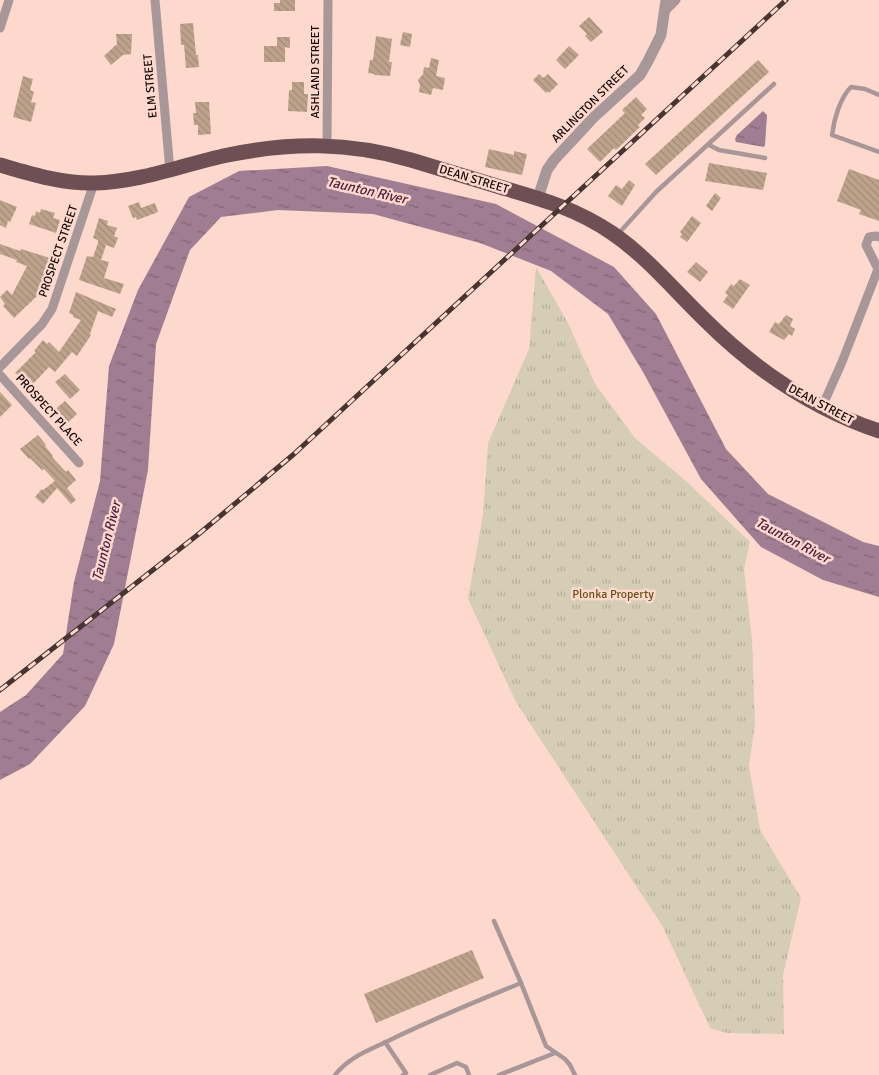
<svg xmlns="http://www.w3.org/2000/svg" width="879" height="1075" viewBox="0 0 879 1075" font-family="Signika,sans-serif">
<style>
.park{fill:url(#park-tufts)}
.water{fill:url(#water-ripples)}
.building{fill:url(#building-back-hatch)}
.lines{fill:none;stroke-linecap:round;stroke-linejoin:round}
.service{stroke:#a89799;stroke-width:4.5}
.minor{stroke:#a89799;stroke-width:9}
.tertiary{stroke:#a89799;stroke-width:11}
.trunk{stroke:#6d4f54;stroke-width:15}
.rail-casing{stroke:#473531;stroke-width:5}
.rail{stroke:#fdd8cd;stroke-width:3;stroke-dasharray:9;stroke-linecap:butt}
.labels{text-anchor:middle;stroke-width:5;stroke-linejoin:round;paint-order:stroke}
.street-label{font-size:12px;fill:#150907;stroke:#fdd8cd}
.park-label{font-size:12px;fill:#675313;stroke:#fdd8cd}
.water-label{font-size:14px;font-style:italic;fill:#502141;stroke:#fdd8cd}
</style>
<defs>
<pattern id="park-tufts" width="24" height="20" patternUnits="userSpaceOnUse" patternTransform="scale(1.25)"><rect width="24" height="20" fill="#d5cdb5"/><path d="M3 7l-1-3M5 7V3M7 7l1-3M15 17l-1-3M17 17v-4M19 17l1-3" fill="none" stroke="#b6af9a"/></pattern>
<pattern id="water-ripples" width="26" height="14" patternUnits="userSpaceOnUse" patternTransform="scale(1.25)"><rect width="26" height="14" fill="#a07d92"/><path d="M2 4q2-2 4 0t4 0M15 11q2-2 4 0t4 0" fill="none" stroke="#816575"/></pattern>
<pattern id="building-back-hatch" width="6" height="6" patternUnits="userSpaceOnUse" patternTransform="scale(1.25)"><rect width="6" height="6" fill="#bea38c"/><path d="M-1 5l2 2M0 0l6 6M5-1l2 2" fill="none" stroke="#a28b77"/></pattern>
</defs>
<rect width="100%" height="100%" fill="#fdd8cd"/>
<path class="park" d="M 536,267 L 568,323 L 595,384 L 635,438 L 687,482 L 750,542 L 744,569 L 752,640 L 755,724 L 749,766 L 760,830 L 801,898 L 783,975 L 784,1034 L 727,1033 L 710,1028 L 663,927 L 516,702 L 468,599 L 483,515 L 488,443 L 529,349 Z"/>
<g class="water">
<path d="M 763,111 L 767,115 L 765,145 L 764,147 L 736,142 L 735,139 L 737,135 Z"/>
<path d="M 327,166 L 496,204 L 614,267 L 656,314 L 726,449 L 768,494 L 863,542 L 879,546 L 879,597 L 823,580 L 761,547 L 701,479 L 643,372 L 608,314 L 551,271 L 480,243 L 373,214 L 278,210 L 221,217 L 190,250 L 156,344 L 148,470 L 114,644 L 85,706 L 30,764 L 0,780 L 0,712 L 26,695 L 63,654 L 74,582 L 100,481 L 109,366 L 138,290 L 189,197 L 239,171 Z"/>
</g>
<g class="building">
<path d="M 280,0 L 295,0 L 295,11 L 274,11 L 274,3 L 280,3 Z"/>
<path d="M 589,17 L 603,32 L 591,42 L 585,36 L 587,34 L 579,26 Z"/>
<path d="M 193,23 L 196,55 L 198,55 L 199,67 L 186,68 L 184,45 L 181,45 L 180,24 Z"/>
<path d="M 403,32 L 412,34 L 410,47 L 400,45 Z"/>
<path d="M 116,34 L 132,34 L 131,54 L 123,55 L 111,65 L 104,56 L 117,44 Z"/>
<path d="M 376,36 L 392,39 L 389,62 L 392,62 L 390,76 L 374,75 L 375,74 L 368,73 L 370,60 L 373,60 Z"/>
<path d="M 277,37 L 290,37 L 290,48 L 285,47 L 285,62 L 264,62 L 264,46 L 277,46 Z"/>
<path d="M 569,46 L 579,55 L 565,69 L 556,60 Z"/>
<path d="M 431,58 L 439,60 L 436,76 L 445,78 L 443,90 L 433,88 L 431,95 L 419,92 L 420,85 L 418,80 L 423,74 L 424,67 L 429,68 Z"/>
<path d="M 758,60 L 769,72 L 656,175 L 645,164 Z"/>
<path d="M 539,74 L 543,78 L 548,74 L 558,84 L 549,93 L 548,91 L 546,93 L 533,80 Z"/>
<path d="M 23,76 L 33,79 L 30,90 L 34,92 L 31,102 L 36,103 L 31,122 L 13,117 Z"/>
<path d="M 292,82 L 304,82 L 304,94 L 308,94 L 307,112 L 288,111 L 289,90 L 292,90 Z"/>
<path d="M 636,97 L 647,109 L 641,115 L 645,118 L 638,125 L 640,127 L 616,150 L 614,148 L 600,162 L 587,149 L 625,113 L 622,110 Z"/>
<path d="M 195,102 L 209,102 L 211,134 L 198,135 L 198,125 L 194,125 L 193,113 L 196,113 Z"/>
<path d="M 489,149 L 514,155 L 514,151 L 527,154 L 522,175 L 485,167 Z"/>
<path d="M 709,163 L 767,173 L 763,190 L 705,181 Z"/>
<path d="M 849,169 L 879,180 L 879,221 L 859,214 L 861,210 L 837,201 Z"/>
<path d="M 629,180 L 635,185 L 622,206 L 608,196 L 616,185 L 622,189 Z"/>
<path d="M 715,193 L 721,198 L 712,211 L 706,206 Z"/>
<path d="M 0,200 L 17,207 L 10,222 L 8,221 L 6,228 L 0,225 Z"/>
<path d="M 139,202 L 141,208 L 155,203 L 158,212 L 137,220 L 136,217 L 133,218 L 128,206 Z"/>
<path d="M 41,209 L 55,213 L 53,218 L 60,220 L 56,233 L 29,224 L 32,215 L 35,216 L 36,211 L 40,213 Z"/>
<path d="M 692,216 L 701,223 L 687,242 L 680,237 L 682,234 L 680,232 Z"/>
<path d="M 99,218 L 108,221 L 107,225 L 117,228 L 114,236 L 118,238 L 114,248 L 106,245 L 101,260 L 109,262 L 104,278 L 124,284 L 120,294 L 79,280 L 87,256 L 93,257 L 98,243 L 98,240 L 93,238 Z"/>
<path d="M 0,244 L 20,251 L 21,249 L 50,258 L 37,296 L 14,318 L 3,306 L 5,304 L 0,297 L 7,290 L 12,295 L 27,266 L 16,262 L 17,260 L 0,254 Z"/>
<path d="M 696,262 L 708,272 L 700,282 L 687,272 Z"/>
<path d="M 740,279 L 750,285 L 733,309 L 723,302 L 728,295 L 725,293 L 731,284 L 734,286 Z"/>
<path d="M 76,292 L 116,309 L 112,317 L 98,311 L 90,334 L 91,335 L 77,356 L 72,352 L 55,372 L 49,367 L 31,386 L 15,373 L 36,352 L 34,351 L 43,340 L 47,344 L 49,342 L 59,352 L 81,320 L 73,317 L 73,315 L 69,313 Z"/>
<path d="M 786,315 L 793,319 L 790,326 L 795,329 L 792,336 L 789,334 L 784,340 L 769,332 L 775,322 L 779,324 Z"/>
<path d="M 65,374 L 80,390 L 70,399 L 55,382 Z"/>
<path d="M 0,392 L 12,405 L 0,417 Z"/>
<path d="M 65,401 L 77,414 L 65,425 L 53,411 Z"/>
<path d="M 38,435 L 46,445 L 45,446 L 53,456 L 52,457 L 66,472 L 68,470 L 76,480 L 67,488 L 76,500 L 71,504 L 57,488 L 43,504 L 35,497 L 42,489 L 43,490 L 55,481 L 44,469 L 42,470 L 30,458 L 29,459 L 20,449 Z"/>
<path d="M 472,950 L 484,978 L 376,1023 L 364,994 Z"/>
</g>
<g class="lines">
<g class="service">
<path d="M 879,95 L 865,89 L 851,87 C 840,98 834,119 832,135 L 879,152"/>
<path d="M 709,145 L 719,150 L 765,158"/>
<path d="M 619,233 L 656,192 L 774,84"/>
<path d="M 494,921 L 521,983"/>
<path d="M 385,1042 L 406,1073 L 403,1075"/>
<path d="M 335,1075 C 348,1058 367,1051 386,1042 C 430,1020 475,1002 521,983 L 546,1046 L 565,1059 L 570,1065 L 575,1075"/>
<path d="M 430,1075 L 457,1063 L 466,1067 L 469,1075"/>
<path d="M 499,1075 L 555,1053"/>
</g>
<g class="minor">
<path d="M 155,0 L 170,171"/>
<path d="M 665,11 L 676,0"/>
<path d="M 0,28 L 9,0"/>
<path d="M 327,145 L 328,0"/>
<path d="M 878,269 L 866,245 L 869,237 L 877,236 L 879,237"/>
<path d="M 0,367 L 42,324 L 52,309 L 94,183"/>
<path d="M 0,375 L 79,463"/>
<path d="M 822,407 L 842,362 L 878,269"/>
</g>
<path class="tertiary" d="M 538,198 L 547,170 L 554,160 L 593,118 L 640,75 L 648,61 L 661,35 L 666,0"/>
<path class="trunk" d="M 0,165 C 32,174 62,184 95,183 C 141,182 184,164 228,155 C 291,142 349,142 411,160 C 441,169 470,178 500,187 C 541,199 575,208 612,233 C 646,256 674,290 704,319 C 753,368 813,409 879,431"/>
<defs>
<path id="rail" d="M 0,690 L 200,533 L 294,454 L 786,0"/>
</defs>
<use href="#rail" class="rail-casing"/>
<use href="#rail" class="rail"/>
</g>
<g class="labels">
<g class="street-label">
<text transform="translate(315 72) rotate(-90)" y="4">ASHLAND STREET</text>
<text transform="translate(150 86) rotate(-95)" y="4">ELM STREET</text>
<text transform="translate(590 104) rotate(-45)" y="4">ARLINGTON STREET</text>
<text transform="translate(474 179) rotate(17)" y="4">DEAN STREET</text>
<text transform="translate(58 251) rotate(-71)" y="4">PROSPECT STREET</text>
<text transform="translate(821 404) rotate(28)" y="4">DEAN STREET</text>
<text transform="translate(49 410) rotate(48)" y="4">PROSPECT PLACE</text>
</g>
<g class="park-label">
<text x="613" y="598">Plonka Property</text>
</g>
<g class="water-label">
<text transform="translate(367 190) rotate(13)" y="5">Taunton River</text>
<text transform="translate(793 540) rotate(28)" y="5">Taunton River</text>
<text transform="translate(106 541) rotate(-76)" y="5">Taunton River</text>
</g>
</g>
</svg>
